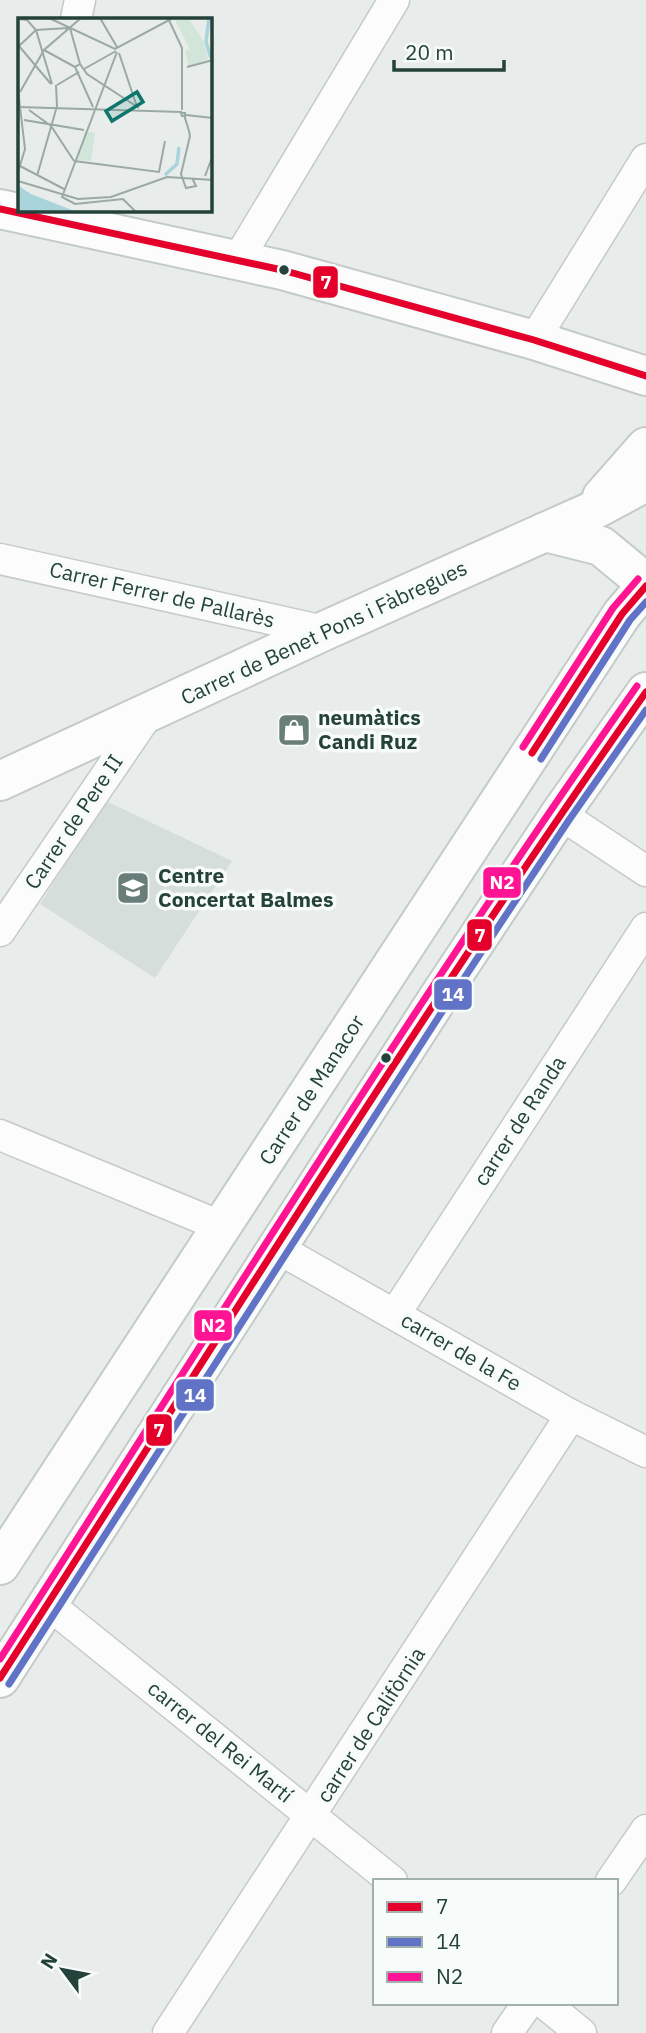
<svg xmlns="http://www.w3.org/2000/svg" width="646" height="2033" viewBox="0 0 646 2033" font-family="'IBM Plex Sans',sans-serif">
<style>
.built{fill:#d6dedb}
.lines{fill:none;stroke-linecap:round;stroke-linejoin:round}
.street-casing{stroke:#c5cac8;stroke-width:33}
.secondary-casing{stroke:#c3cbc8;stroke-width:42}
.street{stroke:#fcfcfc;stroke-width:30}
.secondary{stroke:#fcfcfc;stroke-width:38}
.bus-1-casing{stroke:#f7fbf9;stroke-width:12}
.bus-2-casing{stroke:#f7fbf9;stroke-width:12}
.bus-3-casing{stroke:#f7fbf9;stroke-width:12}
.bus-1{stroke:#e4002b;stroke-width:7}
.bus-2{stroke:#6173c7;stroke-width:7}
.bus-3{stroke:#ff1494;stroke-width:7}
.bus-dot{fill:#24423a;stroke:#f7fbf9;stroke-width:2.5}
.labels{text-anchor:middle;stroke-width:7;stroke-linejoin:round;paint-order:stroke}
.street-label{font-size:21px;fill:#24423a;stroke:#f7fbf9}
.poi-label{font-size:21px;font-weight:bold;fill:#24423a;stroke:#f7fbf9;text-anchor:start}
.inset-river{fill:none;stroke:#a9d4db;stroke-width:3.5}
.inset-road{fill:none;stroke:#9aa9a4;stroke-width:2}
.view{fill:#0f766e;fill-opacity:0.15;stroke:#0f766e;stroke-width:3.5}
.inset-edge{fill:none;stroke:#24423a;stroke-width:3.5}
.line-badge{stroke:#f7fbf9;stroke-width:2.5}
.badge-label{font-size:19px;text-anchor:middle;font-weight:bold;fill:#fff}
</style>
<rect width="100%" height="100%" fill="#e8edeb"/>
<path class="built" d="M 106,801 L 232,861 L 155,978 L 40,904 Z"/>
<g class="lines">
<defs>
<g id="street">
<path d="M 76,19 L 80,0"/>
<path d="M 237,261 L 394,0"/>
<path d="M 534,340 L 646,159"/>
<path d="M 0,559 L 324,631"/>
<path d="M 560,814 L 646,871"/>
<path d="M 0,931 L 148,714"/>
<path d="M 0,1135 L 223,1227"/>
<path d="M 277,1248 L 571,1415 L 646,1452"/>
<path d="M 395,1314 L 646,928"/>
<path d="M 48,1604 L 392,1881"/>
<path d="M 611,1881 L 646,1830"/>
<path d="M 544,2003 L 581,2033"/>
<path d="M 168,2033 L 571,1415"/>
<path d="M 507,2033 L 528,2003"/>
</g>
<g id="secondary">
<path d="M 0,209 L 282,270 L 534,340 L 646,376"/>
<path d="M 602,497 L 646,447"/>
<path d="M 545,532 L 601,546 L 646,583"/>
<path d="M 0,781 L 324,631 L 590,512 L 646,482"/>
<path d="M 0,1565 L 622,614 L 646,586"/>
<path d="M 0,1678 L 438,998 L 560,814 L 646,692"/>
</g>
</defs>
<use href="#street" class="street-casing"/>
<use href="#secondary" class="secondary-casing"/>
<use href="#street" class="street"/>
<use href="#secondary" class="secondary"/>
<defs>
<g id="bus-1">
<path d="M 0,209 L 282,270 L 534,340 L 646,376"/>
<path d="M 532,753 L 622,614 L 646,586"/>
<path d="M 0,1678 C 213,1348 420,1013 646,692"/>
</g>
<g id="bus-2">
<path d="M 541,759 L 630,620 L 646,602"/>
<path d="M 9,1684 L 447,1004 L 569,820 L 646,710"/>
</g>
<g id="bus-3">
<path d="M 523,747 L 613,608 L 638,579"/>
<path d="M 0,1659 C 210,1333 414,1003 637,686"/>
</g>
</defs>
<use href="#bus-1" class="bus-1-casing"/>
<use href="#bus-2" class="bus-2-casing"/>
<use href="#bus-3" class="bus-3-casing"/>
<use href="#bus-1" class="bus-1"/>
<use href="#bus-2" class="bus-2"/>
<use href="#bus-3" class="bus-3"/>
</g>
<defs>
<symbol id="shop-square" viewBox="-11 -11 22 22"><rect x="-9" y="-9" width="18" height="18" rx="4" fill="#697e78" stroke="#f7fbf9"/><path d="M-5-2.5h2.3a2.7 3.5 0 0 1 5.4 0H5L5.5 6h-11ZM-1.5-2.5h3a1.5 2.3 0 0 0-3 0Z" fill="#fff"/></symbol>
<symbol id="school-square" viewBox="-11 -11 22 22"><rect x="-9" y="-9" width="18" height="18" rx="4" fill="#697e78" stroke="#f7fbf9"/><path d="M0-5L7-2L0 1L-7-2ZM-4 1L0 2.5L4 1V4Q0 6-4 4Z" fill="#fff"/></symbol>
</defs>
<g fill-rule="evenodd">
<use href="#shop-square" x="275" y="711" width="38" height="38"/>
<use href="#school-square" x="114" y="869" width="38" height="38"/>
</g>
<g class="bus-dot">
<circle cx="284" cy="270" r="6"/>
<circle cx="386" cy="1058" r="6"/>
</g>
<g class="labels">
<g class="street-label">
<text transform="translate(162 595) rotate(13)" y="7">Carrer Ferrer de Pallarès</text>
<text transform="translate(324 633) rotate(-25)" y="7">Carrer de Benet Pons i Fàbregues</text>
<text transform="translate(74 822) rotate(-56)" y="7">Carrer de Pere II</text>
<text transform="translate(312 1090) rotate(-57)" y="7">Carrer de Manacor</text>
<text transform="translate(520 1121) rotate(-57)" y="7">carrer de Randa</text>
<text transform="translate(461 1352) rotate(30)" y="7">carrer de la Fe</text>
<text transform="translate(371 1725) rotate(-57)" y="7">carrer de Califòrnia</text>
<text transform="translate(220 1742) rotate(39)" y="7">carrer del Rei Martí</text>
</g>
<g class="poi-label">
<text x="318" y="725">neumàtics<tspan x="318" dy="24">Candi Ruz</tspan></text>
<text x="158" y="883">Centre<tspan x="158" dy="24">Concertat Balmes</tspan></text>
</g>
</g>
<g transform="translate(18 18)">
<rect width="194" height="194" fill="#e8edeb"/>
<path d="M 170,0 L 185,22 L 190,41 L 171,49 L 167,33 L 172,31 L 157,2 ZM 67,113 L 77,115 L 73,143 L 60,142 Z" fill="#d1e6d8"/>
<path d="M 1,168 L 13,176 L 59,194 L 0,194 Z" fill="#a9d4db"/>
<path class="inset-river" d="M 191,0 L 188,24 L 193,40M 147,157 L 159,146 L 161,129"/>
<path class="inset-road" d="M 31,0 L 97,31 L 155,0M 82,0 L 99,29M 150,0 L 164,30 L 164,92M 0,1 L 9,2 L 18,12 L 34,66M 52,10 L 62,46M 1,28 L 33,66M 0,29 L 18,12 L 50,10M 26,32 L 57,49M 99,34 L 44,179 L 57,186 L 105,181 L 118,194M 101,35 L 119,89M 169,49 L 195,42M 66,51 L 98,33M 39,67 L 61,54M 0,72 L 7,131 L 0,154M 2,74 L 26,32 L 63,0M 0,89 L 164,94M 75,89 L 57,49 L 62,46 L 69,56 L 121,90M 11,92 L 33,108 L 56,143M 6,102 L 66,112M 56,143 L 141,154 L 147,123M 2,148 L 46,171M 19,158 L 39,88 L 38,67M 187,158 L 195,137M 174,160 L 178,168 L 168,170 L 163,156 L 172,118 L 171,113 L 167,100 L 167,95 L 163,95 L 164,98 L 166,98 L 167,97 L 168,97 L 195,100M 0,163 L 60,181 L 93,179 L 149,159 L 195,162"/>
<path class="view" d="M 119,74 L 125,84 L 94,103 L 88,93 Z"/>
<rect width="194" height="194" class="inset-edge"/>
</g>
<g class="line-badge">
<rect x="312" y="265" width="27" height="34" rx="7" fill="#e4002b"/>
<rect x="482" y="866" width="40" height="33" rx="7" fill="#ff1494"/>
<rect x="466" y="918" width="27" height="34" rx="7" fill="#e4002b"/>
<rect x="433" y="978" width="40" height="33" rx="7" fill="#6173c7"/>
<rect x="193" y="1309" width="40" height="33" rx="7" fill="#ff1494"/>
<rect x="175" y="1378" width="40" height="34" rx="7" fill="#6173c7"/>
<rect x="145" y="1413" width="28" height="34" rx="7" fill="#e4002b"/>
</g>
<g class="badge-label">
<text x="326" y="289">7</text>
<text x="502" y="889">N2</text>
<text x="480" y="942">7</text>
<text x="453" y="1001">14</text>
<text x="213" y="1332">N2</text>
<text x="195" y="1402">14</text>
<text x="159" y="1437">7</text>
</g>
<rect x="373" y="1879" width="245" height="126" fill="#f7fbf9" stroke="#a3b1ad" stroke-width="2"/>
<rect x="387" y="1902" width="35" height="10" fill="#e4002b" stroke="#a3b1ad" stroke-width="2"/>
<text x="436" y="1914" font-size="21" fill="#24423a">7</text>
<rect x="387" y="1937" width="35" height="10" fill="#6173c7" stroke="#a3b1ad" stroke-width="2"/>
<text x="436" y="1949" font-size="21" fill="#24423a">14</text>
<rect x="387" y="1972" width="35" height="10" fill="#ff1494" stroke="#a3b1ad" stroke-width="2"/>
<text x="436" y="1984" font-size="21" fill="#24423a">N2</text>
<g transform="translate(63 1970) rotate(302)" stroke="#f7fbf9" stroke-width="5" paint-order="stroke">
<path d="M0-5L12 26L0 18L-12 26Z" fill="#24423a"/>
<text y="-10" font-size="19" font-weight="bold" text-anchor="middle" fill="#24423a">N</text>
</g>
<path d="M394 60v10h110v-10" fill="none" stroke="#24423a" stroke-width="3.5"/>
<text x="405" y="60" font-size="21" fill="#24423a" stroke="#f7fbf9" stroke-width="5" paint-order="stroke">20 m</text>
</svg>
